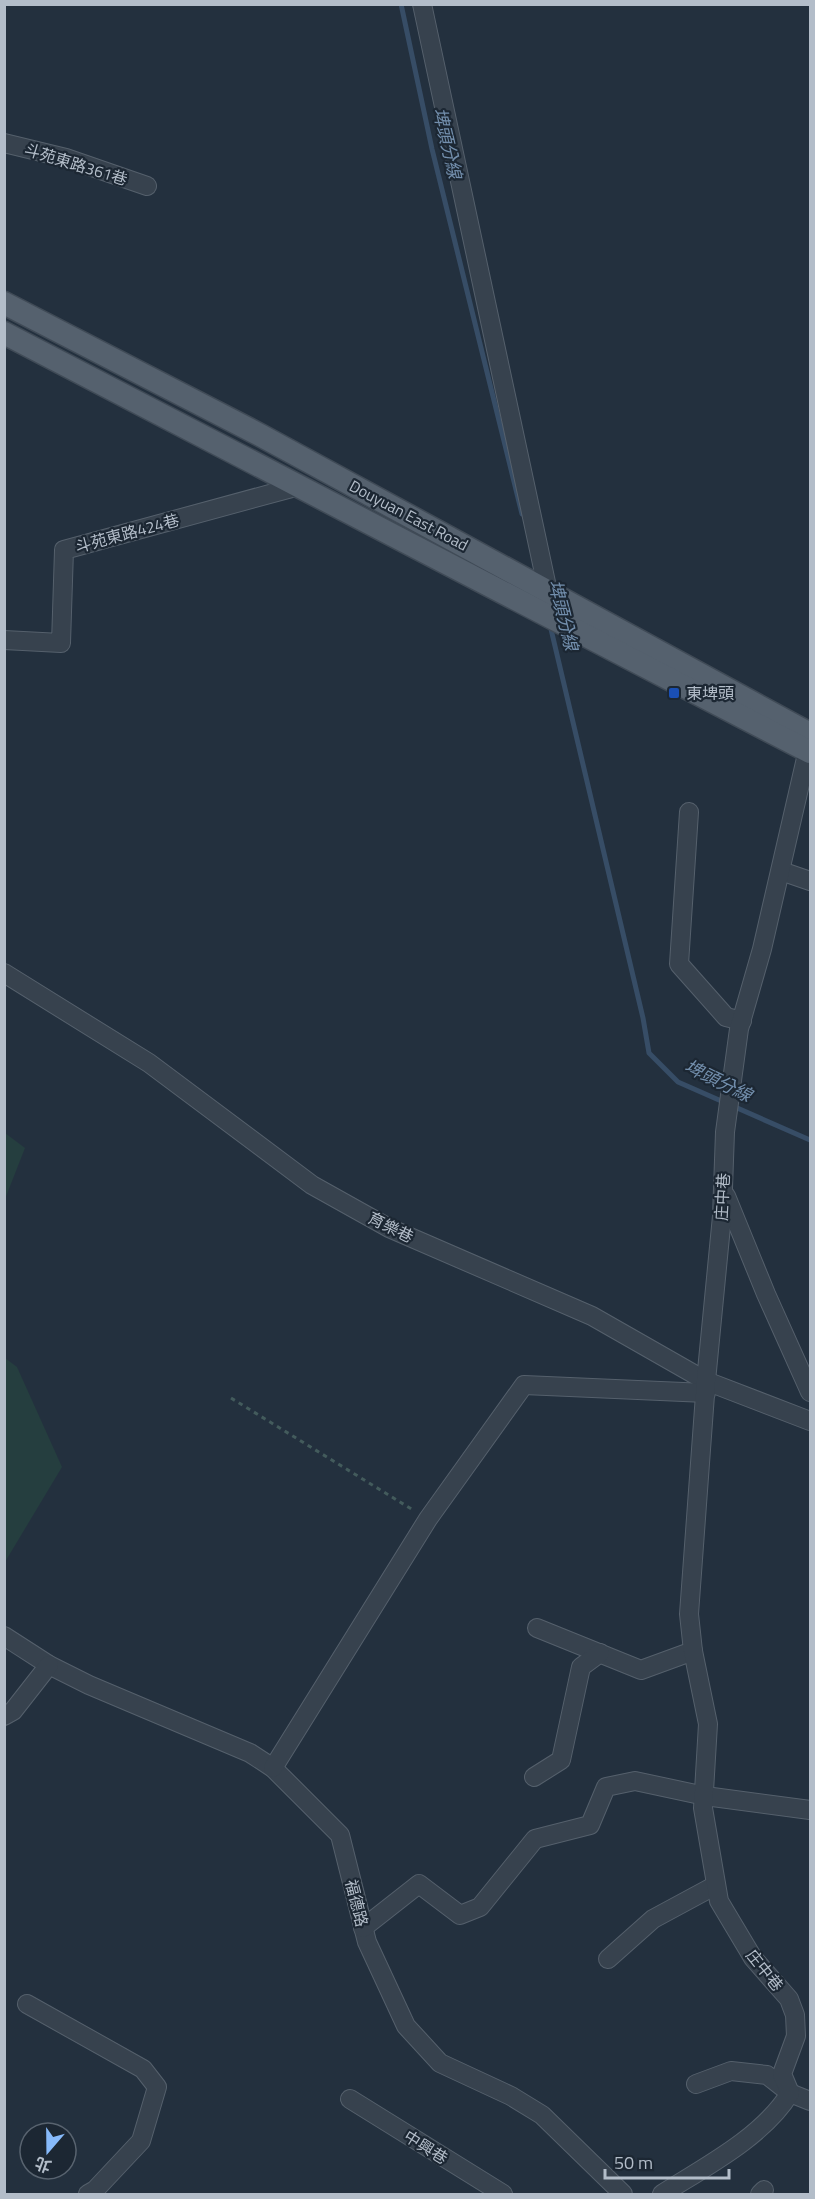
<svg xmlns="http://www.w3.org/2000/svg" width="815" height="2199" viewBox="0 0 815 2199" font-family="'Titillium Web','Noto Sans TC',sans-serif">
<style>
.green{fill:#253e3f}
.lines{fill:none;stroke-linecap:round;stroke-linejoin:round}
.stream{stroke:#374d66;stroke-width:5}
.minor-casing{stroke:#55606c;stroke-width:20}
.major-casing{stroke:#404b57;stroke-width:25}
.path{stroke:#435b5c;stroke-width:3;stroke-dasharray:4.5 4.5;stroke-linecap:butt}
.minor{stroke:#37424e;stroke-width:18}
.major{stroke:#55616e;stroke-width:22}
.transit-dot{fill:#1a4fb4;stroke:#1c2733;stroke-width:2}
.labels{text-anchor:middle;stroke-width:4.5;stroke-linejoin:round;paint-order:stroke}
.street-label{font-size:16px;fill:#b3bdc9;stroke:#1c2733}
.poi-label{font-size:16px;fill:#b3bdc9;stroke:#1c2733;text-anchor:start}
.water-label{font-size:18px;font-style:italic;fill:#738fad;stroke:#1c2733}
</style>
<rect width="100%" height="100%" fill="#23303e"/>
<g class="green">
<path d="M 5,1133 L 25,1148 L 5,1199 Z"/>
<path d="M 5,1358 L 17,1367 L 62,1467 L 5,1562 Z"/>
</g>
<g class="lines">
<g class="stream">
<path d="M 401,4 L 432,149 L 522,514"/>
<path d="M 550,625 L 643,1018 L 649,1053 L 678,1082 L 810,1140"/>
</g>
<defs>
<g id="minor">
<path d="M 422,4 L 550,601"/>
<path d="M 4,143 L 66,158 L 147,186"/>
<path d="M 4,640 L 61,643 L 64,550 L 299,486"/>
<path d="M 689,812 L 679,964 L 726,1017 L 742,1021"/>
<path d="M 781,871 L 810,881"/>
<path d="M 4,973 L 149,1063 L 312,1185 L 389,1228 L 592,1316 L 706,1381 L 810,1421"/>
<path d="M 726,1196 L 766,1294 L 810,1392"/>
<path d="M 537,1628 L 641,1670 L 693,1651"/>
<path d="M 4,1636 L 49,1665 L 89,1685 L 250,1753 L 273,1768 L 340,1835 L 367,1942 L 406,2026 L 440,2063 L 511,2096 L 542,2115 L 623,2194"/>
<path d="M 4,1716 L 13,1711 L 49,1665"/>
<path d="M 273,1768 L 428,1519 L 524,1385 L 706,1393"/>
<path d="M 534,1777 L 561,1760 L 581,1667 L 600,1653"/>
<path d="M 363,1928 L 419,1884 L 460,1915 L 480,1907 L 535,1839 L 590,1825 L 606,1787 L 635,1781 L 705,1796 L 810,1810"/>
<path d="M 608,1959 L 653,1919 L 716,1885"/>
<path d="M 27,2004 L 143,2069 L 157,2087 L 141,2141 L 95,2190 L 88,2194"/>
<path d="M 696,2084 L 731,2071 L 767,2075 L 790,2093 L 810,2101"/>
<path d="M 350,2099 L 503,2194"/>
<path d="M 662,2194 C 705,2167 763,2137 790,2093 L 782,2074 L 796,2036 L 795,2015 L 789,1999 L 753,1958 L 719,1901 L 703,1808 L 708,1724 L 693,1651 L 689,1614 L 706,1381 L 722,1216 L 725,1132 L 739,1029 L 762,949 L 810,741"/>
<path d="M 760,2194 L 764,2190"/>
</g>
<g id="major">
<path d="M 4,303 L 260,435 L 810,734"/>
<path d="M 4,333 L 810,752"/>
</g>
</defs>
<use href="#minor" class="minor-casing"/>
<use href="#major" class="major-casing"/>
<path class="path" d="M 231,1398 L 413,1510"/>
<use href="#minor" class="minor"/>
<use href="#major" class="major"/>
</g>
<rect class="transit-dot" x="668" y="687" width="12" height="12" rx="3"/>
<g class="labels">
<g class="street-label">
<text transform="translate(76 164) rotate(17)" y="6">斗苑東路361巷</text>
<text transform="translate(409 515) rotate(28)" y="6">Douyuan East Road</text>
<text transform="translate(127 533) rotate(-15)" y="6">斗苑東路424巷</text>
<text transform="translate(722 1197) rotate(-87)" y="6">庄中巷</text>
<text transform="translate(391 1227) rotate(26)" y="6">育樂巷</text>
<text transform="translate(357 1903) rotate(76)" y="6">福德路</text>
<text transform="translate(765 1970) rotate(51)" y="6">庄中巷</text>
<text transform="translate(426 2147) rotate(32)" y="6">中興巷</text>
</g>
<g class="poi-label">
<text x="686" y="699">東埤頭</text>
</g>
<g class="water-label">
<text transform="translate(447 143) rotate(77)" y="6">埤頭分線</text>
<text transform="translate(563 615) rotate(76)" y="6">埤頭分線</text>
<text transform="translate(718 1081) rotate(26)" y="6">埤頭分線</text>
</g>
</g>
<rect width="815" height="2199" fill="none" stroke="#b3bdc9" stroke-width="12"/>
<g transform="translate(48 2151) rotate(200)"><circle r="28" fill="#1c2733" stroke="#58636f" stroke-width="1.5"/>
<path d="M0-4.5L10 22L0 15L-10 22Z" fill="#87bafa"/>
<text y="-9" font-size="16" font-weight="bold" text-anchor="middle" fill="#b3bdc9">北</text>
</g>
<path d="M605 2169v9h124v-9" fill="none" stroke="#b3bdc9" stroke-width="3"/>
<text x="614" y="2169" font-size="18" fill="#b3bdc9" stroke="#1c2733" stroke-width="4.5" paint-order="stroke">50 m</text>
</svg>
